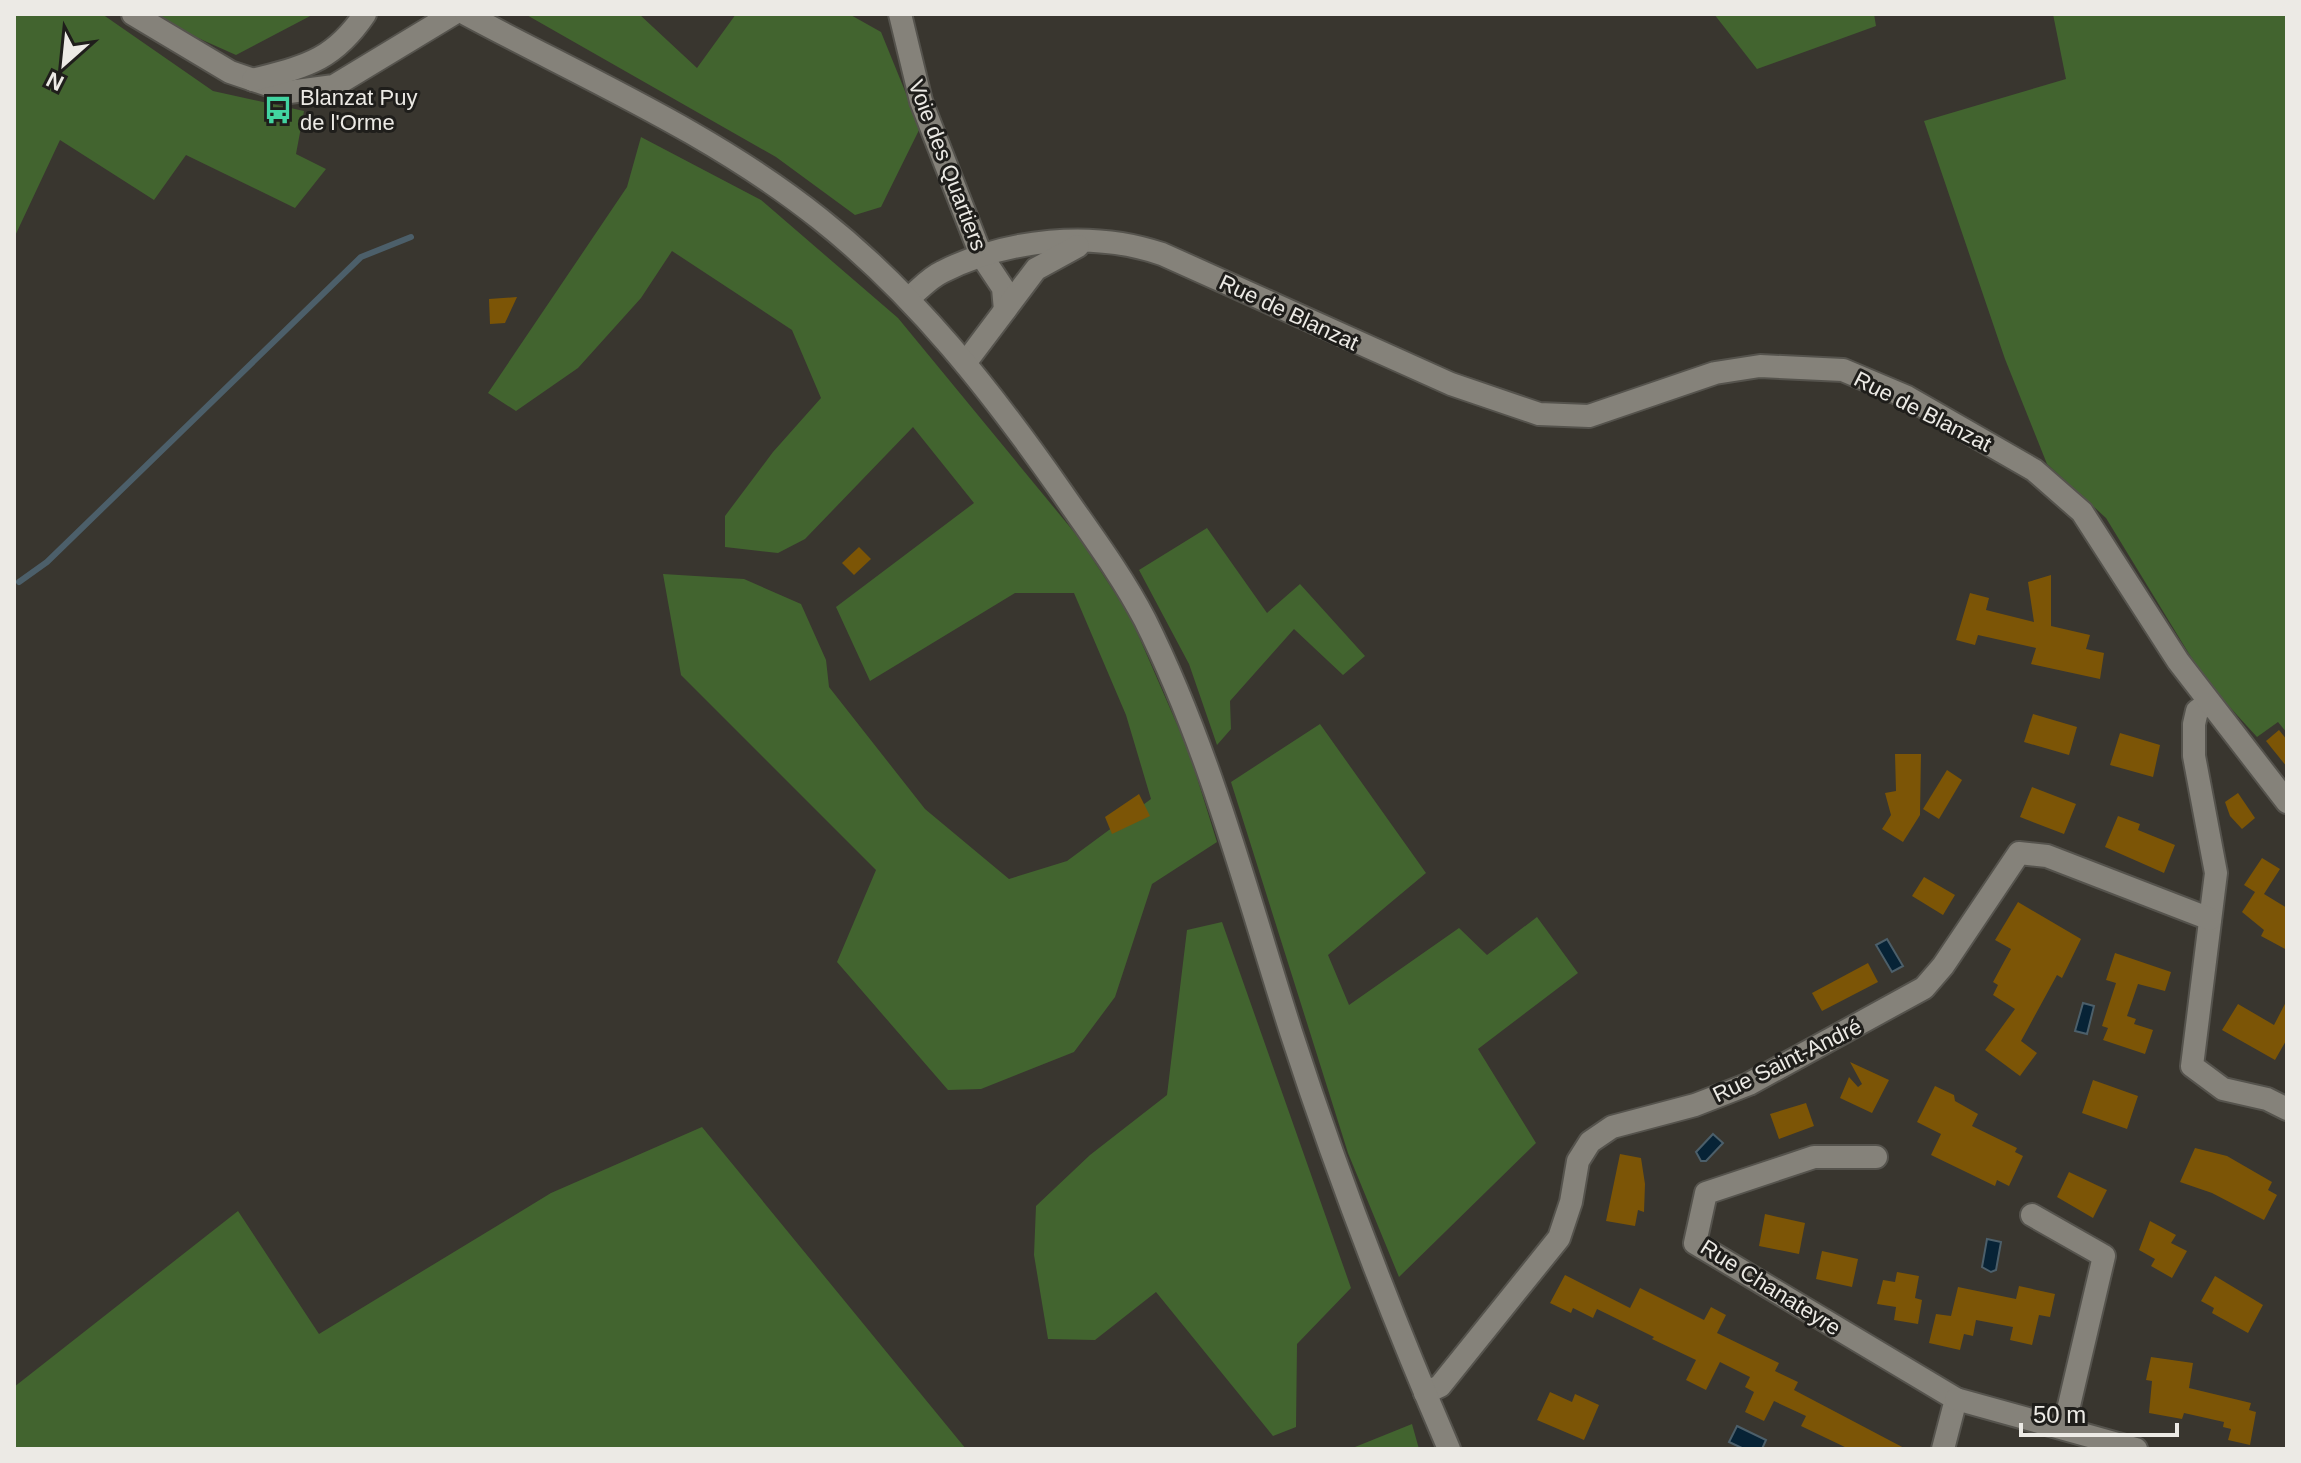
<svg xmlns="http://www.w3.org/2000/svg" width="2301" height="1463" viewBox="0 0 2301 1463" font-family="Arial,sans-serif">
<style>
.green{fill:#42642f}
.water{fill:#072336;stroke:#4c5f6a;stroke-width:2}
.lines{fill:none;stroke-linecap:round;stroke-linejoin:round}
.stream{stroke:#4c5f6a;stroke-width:6}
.building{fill:#7c5506}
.minor-casing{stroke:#55534d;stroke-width:26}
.tertiary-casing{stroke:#55534d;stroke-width:26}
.secondary-casing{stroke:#55534d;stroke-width:26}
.minor{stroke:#85827a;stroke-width:22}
.tertiary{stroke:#85827a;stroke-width:22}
.secondary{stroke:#85827a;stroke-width:22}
.labels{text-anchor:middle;stroke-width:6;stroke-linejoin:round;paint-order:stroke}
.poi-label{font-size:22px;fill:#eceae5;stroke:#1f1e1b;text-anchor:start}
.street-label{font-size:22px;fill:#eceae5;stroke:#1f1e1b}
</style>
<rect width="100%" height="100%" fill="#39362f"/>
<g class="green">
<path d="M 14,14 L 102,14 L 213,91 L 304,111 L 296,154 L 326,169 L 295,208 L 186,155 L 154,200 L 60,140 L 14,238 Z"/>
<path d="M 156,14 L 314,14 L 236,55 L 180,30 Z"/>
<path d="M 525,14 L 639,14 L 697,68 L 736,14 L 849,14 L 881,32 L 920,128 L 881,207 L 855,215 L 776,157 Z"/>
<path d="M 1714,14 L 1874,14 L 1876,26 L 1757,69 Z"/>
<path d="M 2053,14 L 2287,14 L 2287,733 L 2278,722 L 2257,737 L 2205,680 L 2106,518 L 2047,464 L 2005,359 L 1924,121 L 2066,79 Z"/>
<path d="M 641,137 L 761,200 L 898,318 L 1079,538 L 1130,616 L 1189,752 L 1217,842 L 1152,884 L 1115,997 L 1074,1052 L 981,1089 L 948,1090 L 837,962 L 876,870 L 681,675 L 663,574 L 744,579 L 801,604 L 826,660 L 829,687 L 925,809 L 1009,879 L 1067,861 L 1151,799 L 1126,715 L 1074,593 L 1015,593 L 870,681 L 836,607 L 974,503 L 913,427 L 805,539 L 778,553 L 725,547 L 725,516 L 773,452 L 821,398 L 792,330 L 672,251 L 641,298 L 578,368 L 516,411 L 488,393 L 627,187 Z"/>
<path d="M 1207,528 L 1267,613 L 1300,584 L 1365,656 L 1343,675 L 1294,629 L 1230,701 L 1231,729 L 1217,745 L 1189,664 L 1139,570 Z"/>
<path d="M 1320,724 L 1426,873 L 1328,955 L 1349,1005 L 1459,928 L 1487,955 L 1537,917 L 1578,973 L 1478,1049 L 1536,1143 L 1399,1277 L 1348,1153 L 1231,782 Z"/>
<path d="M 1222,922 L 1351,1288 L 1297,1344 L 1296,1427 L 1273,1436 L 1156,1292 L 1095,1340 L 1048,1339 L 1034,1255 L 1036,1206 L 1090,1155 L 1167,1095 L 1187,930 Z"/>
<path d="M 702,1127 L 966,1449 L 14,1449 L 14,1387 L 238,1211 L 319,1334 L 551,1193 Z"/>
<path d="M 1412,1424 L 1419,1449 L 1350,1449 Z"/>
</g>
<g class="water">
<path d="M 1887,939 L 1903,966 L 1892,972 L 1876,945 Z"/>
<path d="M 2083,1003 L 2094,1006 L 2087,1034 L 2075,1031 Z"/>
<path d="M 1713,1134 L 1723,1143 L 1706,1161 L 1701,1161 L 1696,1152 Z"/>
<path d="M 1987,1239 L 2001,1242 L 1996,1270 L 1991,1272 L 1982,1267 Z"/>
<path d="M 1737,1426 L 1766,1440 L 1762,1449 L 1744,1449 L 1729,1442 Z"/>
</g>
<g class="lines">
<path class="stream" d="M 19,582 L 47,562 L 361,257 L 411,237"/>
</g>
<g class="building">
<path d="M 517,297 L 505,323 L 490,324 L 489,299 Z"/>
<path d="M 859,547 L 871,559 L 854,575 L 842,563 Z"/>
<path d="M 2051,575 L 2051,626 L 2090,635 L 2086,649 L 2104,653 L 2100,679 L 2031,664 L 2036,648 L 1978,635 L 1975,645 L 1956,640 L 1970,593 L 1989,598 L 1986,610 L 2034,622 L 2028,582 Z"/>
<path d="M 2033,714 L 2077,727 L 2069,755 L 2024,742 Z"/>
<path d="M 2279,730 L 2287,740 L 2287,767 L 2266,741 Z"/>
<path d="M 2120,733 L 2160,745 L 2153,777 L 2110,765 Z"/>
<path d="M 1895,754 L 1921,754 L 1920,815 L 1903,842 L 1882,829 L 1891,815 L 1885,793 L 1896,791 Z"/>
<path d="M 1947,770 L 1962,780 L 1939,819 L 1923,809 Z"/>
<path d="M 2032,787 L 2076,804 L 2064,834 L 2020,817 Z"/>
<path d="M 2238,793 L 2255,818 L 2242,829 L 2230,816 L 2225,802 Z"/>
<path d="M 1139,794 L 1150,816 L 1112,834 L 1105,817 Z"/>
<path d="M 2118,816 L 2140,824 L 2138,830 L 2175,845 L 2164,873 L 2105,847 Z"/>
<path d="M 2262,858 L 2280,869 L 2264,894 L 2287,908 L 2287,950 L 2261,936 L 2264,930 L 2242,912 L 2255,892 L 2244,885 Z"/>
<path d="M 1924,877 L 1955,895 L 1943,915 L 1912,896 Z"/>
<path d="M 2018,902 L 2081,939 L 2062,978 L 2057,975 L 2021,1041 L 2037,1053 L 2020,1076 L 1985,1050 L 2015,1009 L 1993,995 L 1998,985 L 1993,982 L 2011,949 L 1995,940 Z"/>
<path d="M 2115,953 L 2171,972 L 2165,991 L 2138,984 L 2127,1016 L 2136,1019 L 2134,1024 L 2153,1030 L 2145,1054 L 2103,1040 L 2108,1028 L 2102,1026 L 2116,983 L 2106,980 Z"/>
<path d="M 1868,963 L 1878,982 L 1822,1011 L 1812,993 Z"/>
<path d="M 2287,1000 L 2287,1039 L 2275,1060 L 2222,1030 L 2238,1004 L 2274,1025 Z"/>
<path d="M 1850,1062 L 1889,1080 L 1872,1113 L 1840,1098 L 1849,1077 L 1858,1087 L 1862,1084 Z"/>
<path d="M 2093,1080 L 2138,1096 L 2127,1129 L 2082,1113 Z"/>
<path d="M 1935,1086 L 1954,1095 L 1955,1101 L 1978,1114 L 1972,1126 L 2017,1148 L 2015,1152 L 2023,1156 L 2009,1186 L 1997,1180 L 1995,1186 L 1931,1155 L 1941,1134 L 1917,1122 Z"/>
<path d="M 1806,1103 L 1814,1126 L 1779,1139 L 1770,1114 Z"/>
<path d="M 2195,1148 L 2227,1156 L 2272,1182 L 2268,1190 L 2277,1195 L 2264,1220 L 2212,1193 L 2180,1182 Z"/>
<path d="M 1620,1154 L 1641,1158 L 1645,1184 L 1644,1212 L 1638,1210 L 1635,1226 L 1606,1221 Z"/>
<path d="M 2069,1172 L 2107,1190 L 2093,1218 L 2057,1197 Z"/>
<path d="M 1765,1214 L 1805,1223 L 1799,1254 L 1759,1246 Z"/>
<path d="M 2150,1221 L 2176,1235 L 2171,1243 L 2187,1251 L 2172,1278 L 2151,1266 L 2155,1259 L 2139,1250 Z"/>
<path d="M 1822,1251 L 1858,1259 L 1852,1287 L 1816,1279 Z"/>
<path d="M 1897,1272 L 1919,1276 L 1915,1298 L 1922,1300 L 1918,1324 L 1894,1320 L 1896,1307 L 1877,1304 L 1883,1280 L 1895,1282 Z"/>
<path d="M 1565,1275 L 1630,1308 L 1640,1288 L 1704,1320 L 1711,1307 L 1726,1315 L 1717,1333 L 1779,1363 L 1775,1371 L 1798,1382 L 1794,1390 L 1906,1449 L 1849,1449 L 1801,1426 L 1806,1416 L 1774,1401 L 1764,1421 L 1745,1412 L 1754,1392 L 1745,1387 L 1750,1377 L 1720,1362 L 1706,1390 L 1686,1380 L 1696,1360 L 1652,1339 L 1654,1337 L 1597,1309 L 1593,1318 L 1573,1308 L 1571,1313 L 1550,1303 Z"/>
<path d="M 2215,1276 L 2263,1305 L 2248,1333 L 2212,1313 L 2214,1308 L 2201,1301 Z"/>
<path d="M 2019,1286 L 2055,1294 L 2050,1317 L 2039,1315 L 2032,1345 L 2010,1340 L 2013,1327 L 1976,1320 L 1973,1336 L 1964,1334 L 1960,1350 L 1929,1343 L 1936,1314 L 1951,1316 L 1958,1287 L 2016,1299 Z"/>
<path d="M 2151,1357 L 2193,1363 L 2189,1388 L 2251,1403 L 2249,1410 L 2256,1412 L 2250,1445 L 2228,1440 L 2231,1429 L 2223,1427 L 2224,1422 L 2184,1413 L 2182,1419 L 2149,1413 L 2152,1381 L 2146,1380 Z"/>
<path d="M 1550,1392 L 1572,1402 L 1575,1394 L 1599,1405 L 1584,1440 L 1537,1420 Z"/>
</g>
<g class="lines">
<defs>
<g id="minor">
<path d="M 900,14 L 921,101 L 981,255 L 1003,288 L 1005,310"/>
<path d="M 2208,703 L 2197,711 L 2194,724 L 2194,756 L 2216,873 L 2192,1066 L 2223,1089 L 2267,1099 L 2287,1109"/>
<path d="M 1876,1157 L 1814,1157 L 1706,1193 L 1695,1243 L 1956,1399 L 1943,1449"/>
<path d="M 2032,1215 L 2104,1256 L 2064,1427"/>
<path d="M 1425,1393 L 1440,1386 L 1559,1238 L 1571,1202 L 1578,1161 L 1590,1142 L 1612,1127 L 1695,1105 L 1749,1084 L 1924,988 L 1943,966 L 2019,853 L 2047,856 L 2210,919"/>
<path d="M 1956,1399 L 2136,1449"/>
</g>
<g id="tertiary">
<path d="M 133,14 L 230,72 L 289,92 L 334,86 L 453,14"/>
<path d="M 253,80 C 306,66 333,61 365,14"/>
<path d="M 908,299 C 919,290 929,278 942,272 C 1007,239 1092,230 1162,254 L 1451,384 L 1539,414 L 1589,416 L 1715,373 L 1760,366 L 1843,370 L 1907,397 L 2034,470 L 2082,512 L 2178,661 L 2287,802"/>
<path d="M 966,362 L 1036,269 L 1078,246"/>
</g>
<path id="secondary" d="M 466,14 C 585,78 714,134 820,219 C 916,295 991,391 1061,491 C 1090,533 1121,574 1145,620 C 1210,750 1247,894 1291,1032 C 1337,1174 1390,1312 1449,1449"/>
</defs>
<use href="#minor" class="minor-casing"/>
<use href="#tertiary" class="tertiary-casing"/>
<use href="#secondary" class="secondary-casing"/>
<use href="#minor" class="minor"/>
<use href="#tertiary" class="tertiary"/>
<use href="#secondary" class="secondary"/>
</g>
<defs>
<symbol id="bus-bare" viewBox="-9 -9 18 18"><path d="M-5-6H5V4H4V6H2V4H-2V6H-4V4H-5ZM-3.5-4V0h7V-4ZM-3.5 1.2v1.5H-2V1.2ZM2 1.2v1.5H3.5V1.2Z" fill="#42d4a1" stroke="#1f1e1b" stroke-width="2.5" paint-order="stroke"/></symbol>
</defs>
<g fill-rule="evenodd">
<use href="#bus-bare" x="258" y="90" width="40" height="40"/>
</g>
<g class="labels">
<g class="poi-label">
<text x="300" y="105">Blanzat Puy<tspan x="300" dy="25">de l'Orme</tspan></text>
</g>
<g class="street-label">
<text transform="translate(948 165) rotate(69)" y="8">Voie des Quartiers</text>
<text transform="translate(1289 312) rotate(25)" y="8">Rue de Blanzat</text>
<text transform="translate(1923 411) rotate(27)" y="8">Rue de Blanzat</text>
<text transform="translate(1787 1060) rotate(-26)" y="8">Rue Saint-André</text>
<text transform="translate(1771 1287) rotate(32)" y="8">Rue Chanateyre</text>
</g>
</g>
<rect width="2301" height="1463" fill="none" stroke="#eceae5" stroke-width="32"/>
<g transform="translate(64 64) rotate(207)" stroke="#1f1e1b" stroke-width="6" paint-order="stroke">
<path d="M0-6L14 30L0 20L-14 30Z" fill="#eceae5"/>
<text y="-12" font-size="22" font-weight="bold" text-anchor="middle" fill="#eceae5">N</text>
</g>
<path d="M2021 1423v12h156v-12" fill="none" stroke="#eceae5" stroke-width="4"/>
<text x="2033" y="1423" font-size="24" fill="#eceae5" stroke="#1f1e1b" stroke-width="6" paint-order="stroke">50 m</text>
</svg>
